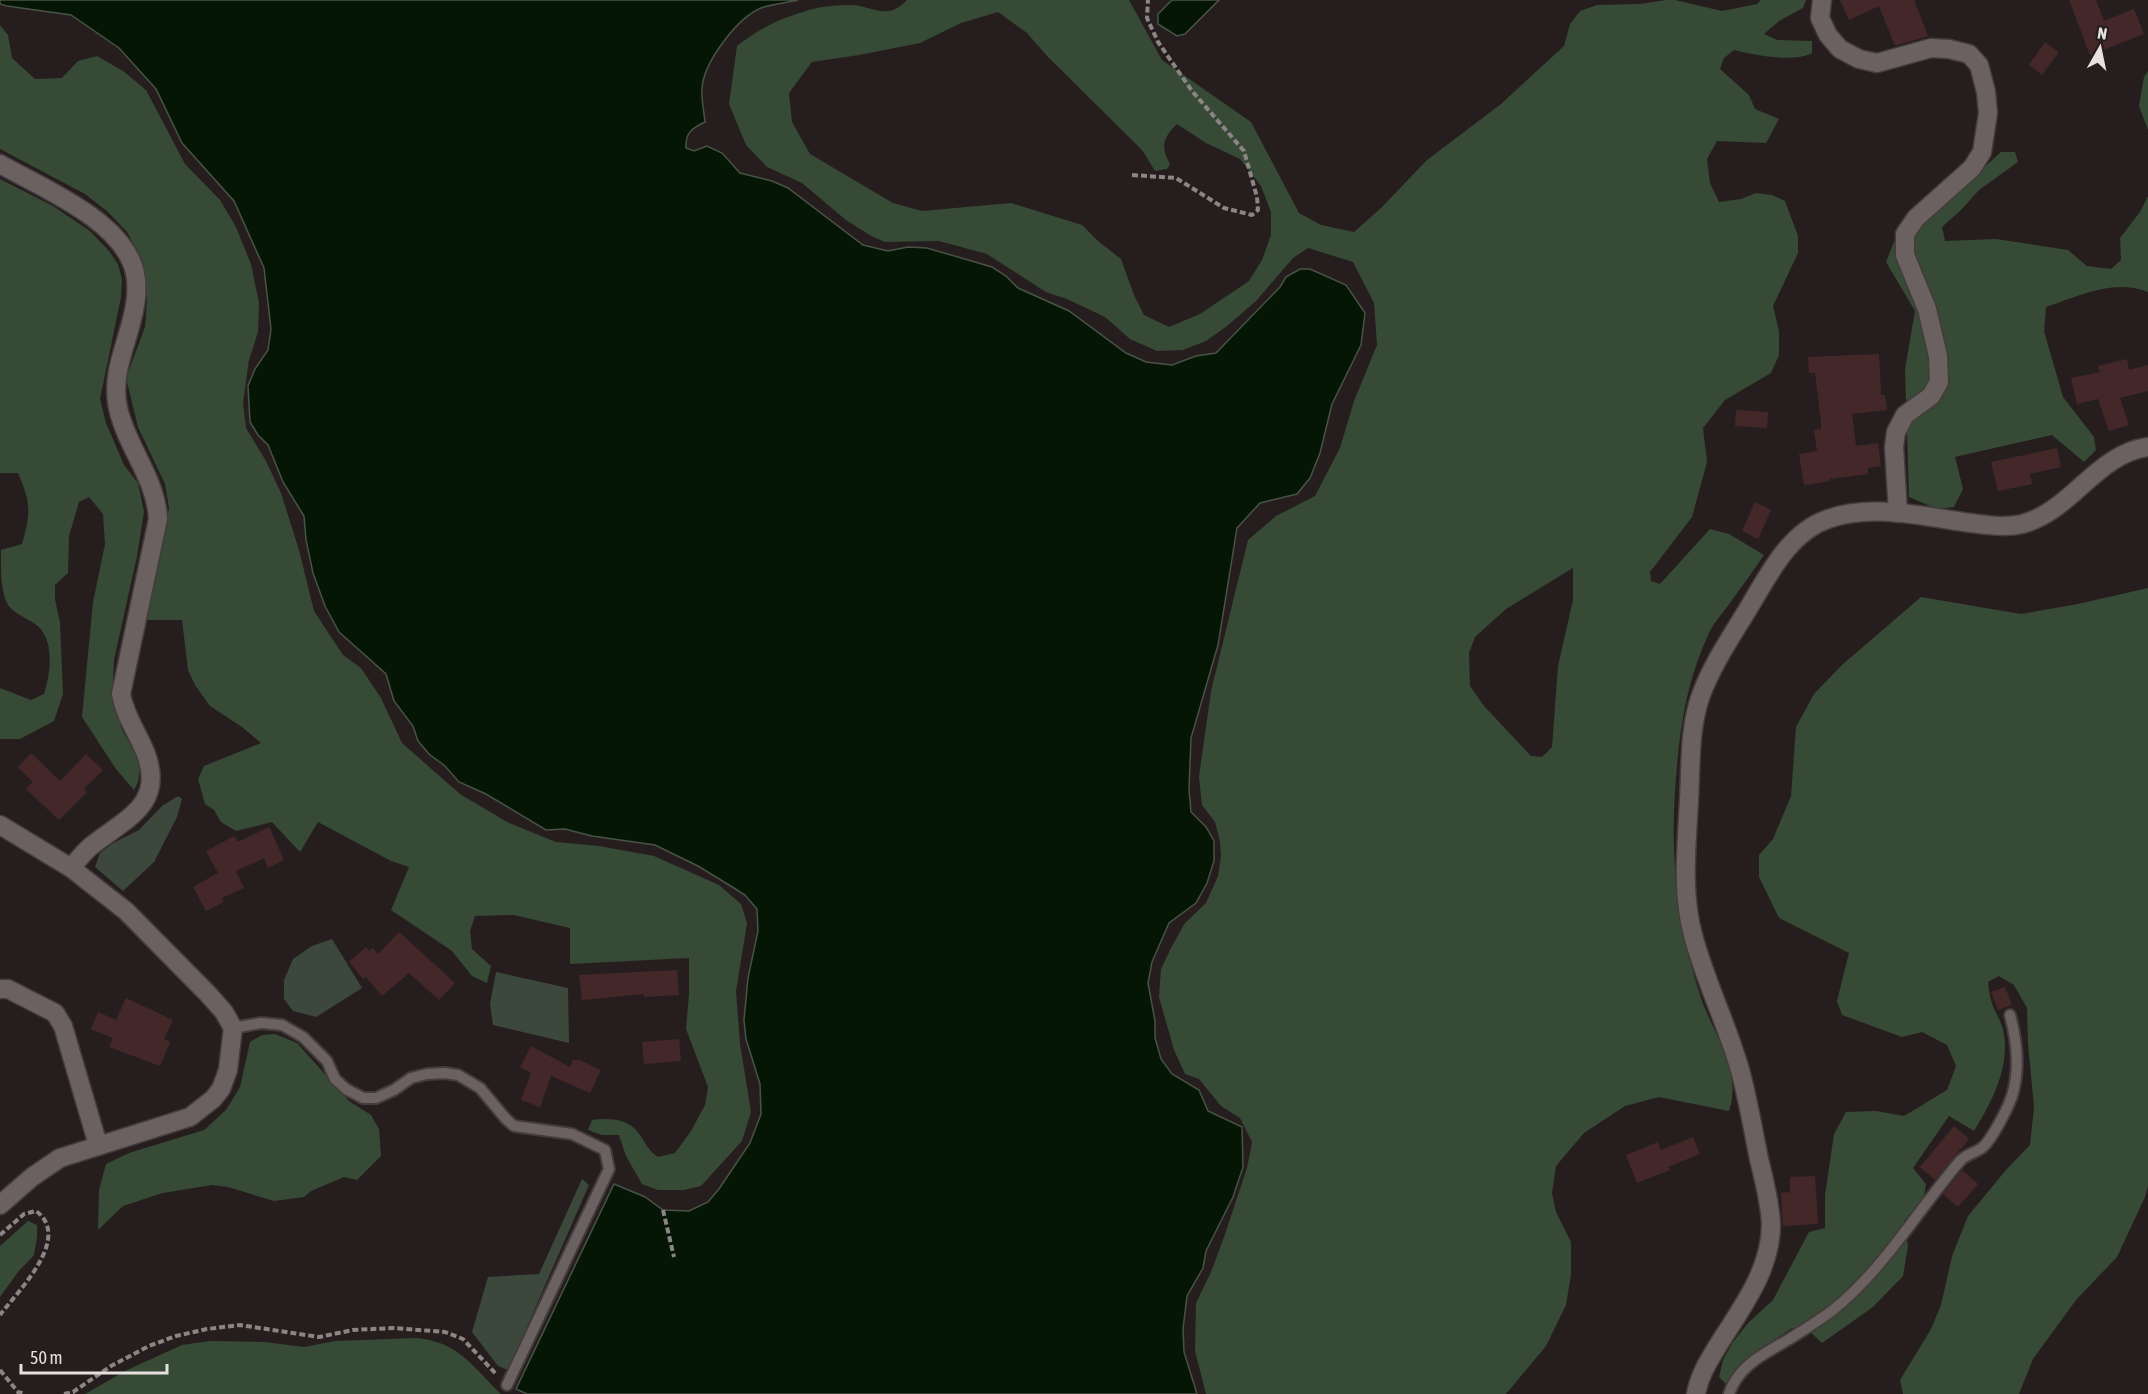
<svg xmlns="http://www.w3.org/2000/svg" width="2148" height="1394" viewBox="0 0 2148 1394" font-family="'Asap Condensed',sans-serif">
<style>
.green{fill:#3c483c}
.forest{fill:#364a36;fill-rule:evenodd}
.water{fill:#051605;stroke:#485346;stroke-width:1.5}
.building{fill:#442829}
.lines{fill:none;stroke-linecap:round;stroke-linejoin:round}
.lane-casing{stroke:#433c3c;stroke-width:14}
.street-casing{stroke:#433c3c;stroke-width:21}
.path{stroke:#8c8585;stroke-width:4;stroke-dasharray:6 3;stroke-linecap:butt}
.lane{stroke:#6b6161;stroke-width:10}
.street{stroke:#6b6161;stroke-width:18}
</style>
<rect width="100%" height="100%" fill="#261e1e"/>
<g class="green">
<path d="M 178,796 L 182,799 L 177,817 L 154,862 L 123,891 L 95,867 L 100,853 L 113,843 L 139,830 L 162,806 Z"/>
<path d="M 332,939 L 362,988 L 316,1017 L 293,1011 L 284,999 L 284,980 L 293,959 L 312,946 Z"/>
<path d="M 496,972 L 568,988 L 569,1043 L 493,1025 L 490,1004 Z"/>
<path d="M 582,1179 L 589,1185 L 508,1370 L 498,1366 L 472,1332 L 488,1277 L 539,1274 Z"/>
</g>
<g class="forest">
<path d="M 907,0 L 1129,0 L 1162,60 L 1251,122 L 1299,213 L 1321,225 L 1354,232 L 1381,208 L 1427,160 L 1501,104 L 1564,46 L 1570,24 L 1580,11 L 1597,5 L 1640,4 L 1666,0 L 1675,0 L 1722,11 L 1757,4 L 1761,0 L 1806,0 L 1803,8 L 1779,21 L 1764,34 L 1777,40 L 1812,41 L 1812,53 C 1794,63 1754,55 1734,50 L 1724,58 L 1720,69 L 1749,95 L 1755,109 L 1779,119 L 1766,143 L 1717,141 L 1707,159 L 1710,183 L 1719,202 L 1741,199 L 1756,193 L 1772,195 L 1785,201 L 1798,236 L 1798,253 L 1773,306 L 1779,331 L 1779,355 L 1771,373 L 1725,400 L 1703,428 L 1707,462 L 1692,517 L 1650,572 L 1651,581 L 1660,584 L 1710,529 L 1729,534 L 1764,555 C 1752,573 1739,590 1727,607 C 1721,615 1713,624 1709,633 C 1689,676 1681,719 1677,766 C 1669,849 1675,915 1700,995 C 1712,1033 1743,1070 1729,1111 L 1659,1097 L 1625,1106 L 1584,1133 L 1556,1166 L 1552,1193 L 1556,1212 L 1571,1242 L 1571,1275 L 1566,1305 L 1546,1346 L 1506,1394 L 1206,1394 L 1195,1351 L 1196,1303 L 1211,1272 L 1224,1237 L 1247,1168 L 1252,1142 L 1240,1118 L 1221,1106 L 1199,1079 L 1185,1074 L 1174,1050 L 1159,997 L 1161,969 L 1172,946 L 1185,923 L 1206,903 L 1218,876 L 1221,856 L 1220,841 L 1215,822 L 1202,805 L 1199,777 L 1211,691 L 1248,540 L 1276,516 L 1315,496 L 1340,448 L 1354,401 L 1377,345 L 1374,303 L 1353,262 L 1308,248 L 1293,258 L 1256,301 L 1227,326 L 1206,341 L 1183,350 L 1157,351 L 1130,339 L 1105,317 L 1067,299 L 1046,292 L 987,254 L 939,241 L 885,242 L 871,236 L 846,220 L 802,183 L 767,167 L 746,145 L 729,104 L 737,46 C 760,27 788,15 817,8 C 827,6 840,5 850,5 C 872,5 887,22 907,0 ZM 998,12 L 1027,33 L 1047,56 L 1142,150 L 1155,171 L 1167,169 L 1170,164 C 1160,146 1163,138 1177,124 L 1206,143 L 1240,159 L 1261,186 L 1271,212 L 1271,235 L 1262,260 L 1249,281 L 1200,314 L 1169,327 L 1144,315 L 1134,295 L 1121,259 L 1098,241 L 1082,225 L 1011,203 L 922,211 L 893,203 L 810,154 L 792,122 L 789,93 L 812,62 L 859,55 L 920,43 L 961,23 ZM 1573,568 L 1573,600 L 1558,666 L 1552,747 L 1542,757 L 1531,756 L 1484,706 L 1470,686 L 1469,653 L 1475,637 L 1506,609 Z"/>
<path d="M 0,25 L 8,35 L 12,58 L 35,79 L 62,78 L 78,61 L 97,56 L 123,71 L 146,90 L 185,164 L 220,200 L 236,227 L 251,264 L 259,303 L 258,332 L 249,360 L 243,403 L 246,428 L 266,461 L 281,493 L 299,550 L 314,611 L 343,655 L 361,668 L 381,698 L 402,743 L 460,794 L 507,822 L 556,842 L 599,846 L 654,856 L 719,885 L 741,904 L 747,923 L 736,991 L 740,1044 L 751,1112 L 742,1141 L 701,1186 L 684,1190 L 658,1190 L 642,1184 L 626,1156 L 619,1135 L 602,1135 L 588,1130 L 592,1120 C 607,1118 626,1118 637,1131 C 645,1141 647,1150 658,1157 L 675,1153 L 691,1131 L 705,1105 L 708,1087 L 686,1029 L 689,994 L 689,958 L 570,964 L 570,928 L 514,915 L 475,916 L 470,931 L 472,949 L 491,966 L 487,983 L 472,976 L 452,951 L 391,910 L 409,867 L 391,861 L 318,822 L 300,852 L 272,822 L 236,831 L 221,822 L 214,810 L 205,804 L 198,779 L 204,766 L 261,743 L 242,727 L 210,706 L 195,685 L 188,670 L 182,620 L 147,620 L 169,508 L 165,484 L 138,427 L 126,378 L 145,327 L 147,300 L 142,261 L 127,232 L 108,212 L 85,194 L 0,149 Z"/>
<path d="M 2148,71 L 2148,130 L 2139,106 L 2144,77 Z"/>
<path d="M 2001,152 L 2015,152 L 2018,162 L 1979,190 L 1962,209 L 1942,227 L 1945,241 L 1996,239 L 2068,250 L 2087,266 L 2111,269 L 2121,260 L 2120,238 L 2140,212 L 2148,196 L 2148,292 C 2115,278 2078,296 2046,307 L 2044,331 L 2063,397 L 2094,437 L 2096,450 L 2084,462 L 2052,435 L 1955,457 L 1963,489 L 1954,507 L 1937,509 L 1909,497 L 1905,369 L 1915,311 L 1886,262 L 1894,242 L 1911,239 L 1923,223 Z"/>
<path d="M 0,179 L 53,206 L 90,231 L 109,251 L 118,264 L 122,279 L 121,297 L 100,399 L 106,423 L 124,465 L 138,483 L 144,512 L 137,556 L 114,660 L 112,699 L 122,730 L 134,751 L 140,768 L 138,782 L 134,790 L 116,769 L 82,717 L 93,602 L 105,544 L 103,514 L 89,497 L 79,502 L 69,536 L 68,573 L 55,585 L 55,599 L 60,623 L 63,694 L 54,721 L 20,739 L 0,739 L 0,688 L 31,700 L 44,694 C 50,675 55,644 39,627 C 30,619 15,615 8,605 C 0,590 1,568 1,550 L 22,544 C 31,512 31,503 18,473 L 0,473 Z"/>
<path d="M 2148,588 L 2148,1186 L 2145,1197 L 2117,1257 L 2076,1300 L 2033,1359 L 2019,1394 L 1903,1394 L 1900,1380 L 1931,1329 L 1941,1305 L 1952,1256 L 1968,1216 L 2006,1170 L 2030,1145 L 2034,1107 L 2028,1044 L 2027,1008 L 2014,985 L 1999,976 L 1988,982 C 1989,988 1989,994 1991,1000 C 1993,1009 1999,1017 2002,1026 C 2013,1062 1992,1102 1974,1131 L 1949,1116 L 1913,1168 L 1926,1184 L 1924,1197 L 1904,1221 L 1908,1246 L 1903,1276 L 1873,1307 L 1822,1343 L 1811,1333 L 1792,1328 L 1750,1356 L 1736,1368 L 1726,1384 L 1719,1377 L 1723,1360 L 1733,1342 L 1748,1323 L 1773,1300 L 1809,1232 L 1825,1228 L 1825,1195 L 1834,1134 L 1846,1112 L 1876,1111 L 1904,1116 L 1947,1090 L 1956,1066 L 1947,1045 L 1922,1032 L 1902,1037 L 1842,1015 L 1837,1001 L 1849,953 L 1779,918 L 1759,877 L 1759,855 L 1773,839 L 1791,796 L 1796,727 L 1814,694 L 1843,664 L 1921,597 L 2021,614 L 2078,604 Z"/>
<path d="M 275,1034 L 297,1043 L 349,1101 L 371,1115 L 379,1129 L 381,1156 L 357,1180 L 344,1177 L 311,1191 L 304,1197 L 274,1201 L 228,1187 L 212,1185 L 163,1193 L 123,1206 L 98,1230 L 99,1190 L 106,1164 L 129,1153 L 204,1130 L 226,1110 L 240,1087 L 250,1042 L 262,1035 Z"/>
<path d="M 28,1221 L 37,1225 L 37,1237 L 34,1255 L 18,1272 L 0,1297 L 0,1246 Z"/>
<path d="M 415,1338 C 458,1341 472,1366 501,1394 L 85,1394 L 127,1370 L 182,1345 L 210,1341 L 265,1342 L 304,1347 L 335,1341 Z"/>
</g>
<g class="water">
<path d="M 0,0 L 798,0 C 786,3 772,4 761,8 C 737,18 703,63 702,89 C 701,99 704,111 705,122 C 692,128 685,133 686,148 L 694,151 L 707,146 L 722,153 L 740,173 L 772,181 L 788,188 L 863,245 L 888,251 L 908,247 L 927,248 L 992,267 L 1006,276 L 1018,288 L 1069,311 L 1126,353 L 1146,362 L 1172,365 L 1196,356 L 1216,353 L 1280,287 L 1286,277 L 1300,269 L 1310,269 L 1346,285 L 1365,313 L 1361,345 L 1332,404 L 1320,453 L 1310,478 L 1297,494 L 1260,503 L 1237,528 L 1218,645 L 1191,738 L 1189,790 L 1191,812 L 1206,827 L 1214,841 L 1214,861 L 1207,883 L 1196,903 L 1169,923 L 1152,962 L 1148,983 L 1155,1021 L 1155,1038 L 1161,1059 L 1172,1074 L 1199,1090 L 1208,1111 L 1242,1127 L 1243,1167 L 1233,1197 L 1206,1251 L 1203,1268 L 1187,1296 L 1183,1329 L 1184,1352 L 1197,1394 L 527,1394 L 516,1389 L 614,1184 L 645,1197 L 663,1210 L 689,1211 L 708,1202 L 719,1189 L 750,1143 L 761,1114 L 760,1084 L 746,1039 L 744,1020 L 748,978 L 758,931 L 757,909 L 745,895 L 734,888 L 698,866 L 655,845 L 592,836 L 565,829 L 546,830 L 486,794 L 459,782 L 445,766 L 429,754 L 418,741 L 413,726 L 394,701 L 386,674 L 339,632 L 325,606 L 313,573 L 306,540 L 304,516 L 283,482 L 268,445 L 258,435 L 250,422 L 248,386 L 255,369 L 268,350 L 271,329 L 264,268 L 234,201 L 182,143 L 156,89 L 119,48 L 71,15 L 7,6 L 0,4 Z"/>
<path d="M 1172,0 L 1219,0 L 1185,34 L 1177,36 L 1158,24 L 1158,14 Z"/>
</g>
<g class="building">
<path d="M 1840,0 L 1914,0 L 1928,36 L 1895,46 L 1879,6 L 1849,20 Z"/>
<path d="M 2069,0 L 2096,0 L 2104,21 L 2134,9 L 2144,34 L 2090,55 Z"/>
<path d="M 2045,42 L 2059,52 L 2042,75 L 2029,65 Z"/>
<path d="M 1879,354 L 1881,395 L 1885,395 L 1887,410 L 1852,414 L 1856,446 L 1878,443 L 1881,466 L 1868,468 L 1868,474 L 1830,479 L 1830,481 L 1804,485 L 1799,454 L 1817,451 L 1814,430 L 1821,429 L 1821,422 L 1815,373 L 1809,373 L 1808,357 Z"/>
<path d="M 2127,359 L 2129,370 L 2148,365 L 2148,391 L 2120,398 L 2129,425 L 2109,431 L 2098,399 L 2077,404 L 2071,378 L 2100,372 L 2098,366 Z"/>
<path d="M 1736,410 L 1768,412 L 1767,428 L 1735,426 Z"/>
<path d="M 2057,448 L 2061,467 L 2030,474 L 2032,484 L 1998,491 L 1991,462 Z"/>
<path d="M 1755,502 L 1771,510 L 1758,539 L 1742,531 Z"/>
<path d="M 31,753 L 60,781 L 86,754 L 103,770 L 84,789 L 87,792 L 59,820 L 26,789 L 33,782 L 18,767 Z"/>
<path d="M 269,827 L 284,860 L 268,868 L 264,858 L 236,871 L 244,888 L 222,898 L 224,902 L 206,911 L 193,887 L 218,873 L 206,851 L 234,836 L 238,842 Z"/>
<path d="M 399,932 L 455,983 L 439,1000 L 409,973 L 382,996 L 366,977 L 363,979 L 349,962 L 366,947 L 369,951 L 373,948 L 378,954 Z"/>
<path d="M 677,970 L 679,995 L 644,997 L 644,994 L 582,1000 L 579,975 Z"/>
<path d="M 2005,987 L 2012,1005 L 1998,1010 L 1991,992 Z"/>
<path d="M 126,998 L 173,1020 L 164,1039 L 170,1042 L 160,1066 L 109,1047 L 113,1038 L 91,1029 L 98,1012 L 116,1020 Z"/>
<path d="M 679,1039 L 681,1061 L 644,1064 L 642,1042 Z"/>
<path d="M 531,1046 L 570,1067 L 573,1060 L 580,1060 L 601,1070 L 590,1093 L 551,1076 L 540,1107 L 521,1100 L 531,1073 L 520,1067 Z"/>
<path d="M 1954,1126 L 1969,1139 L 1935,1180 L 1920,1167 Z"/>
<path d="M 1693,1137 L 1700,1154 L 1668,1167 L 1670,1170 L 1637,1183 L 1626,1155 L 1658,1142 L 1661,1150 Z"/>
<path d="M 1962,1170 L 1978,1184 L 1958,1207 L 1943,1194 Z"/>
<path d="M 1815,1176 L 1818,1224 L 1783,1226 L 1781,1193 L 1790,1192 L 1790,1177 Z"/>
</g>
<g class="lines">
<defs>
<g id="lane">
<path d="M 233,1028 L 261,1023 L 282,1025 L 303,1037 L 327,1061 L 335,1079 L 346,1089 L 363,1098 L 376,1098 L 394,1090 L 411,1078 L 427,1074 L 445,1073 L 458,1075 L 480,1088 L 506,1119 L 514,1126 L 572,1134 L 605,1150 L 609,1169 L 507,1385"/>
<path d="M 1729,1394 C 1739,1364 1766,1353 1791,1338 C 1805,1329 1820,1320 1833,1310 C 1884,1269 1918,1210 1960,1161 C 1966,1154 1976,1153 1983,1147 C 1992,1139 2008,1108 2012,1096 C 2020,1070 2017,1041 2010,1015"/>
</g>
<g id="street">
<path d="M 1822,0 L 1820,18 L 1828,35 L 1840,49 L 1859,59 L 1877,63 L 1931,48 L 1949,49 L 1969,54 L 1979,65 L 1986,92 L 1988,113 L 1982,152 L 1972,168 L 1916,218 L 1905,234 L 1905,255 L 1927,309 L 1938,356 L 1939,382 L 1931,396 L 1905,415 L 1896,432 L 1894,447 L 1898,513"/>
<path d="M 0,164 C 42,188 124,221 135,273 C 138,288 136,304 132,319 C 125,349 111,376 118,408 C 127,448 156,478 158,519 L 121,694 C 125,717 138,733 146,754 C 165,806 124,819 90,847 C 83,853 77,861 71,868"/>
<path d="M 0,825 L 71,868 L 126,911 L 208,994 L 224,1012 L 233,1028 L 228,1070 L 221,1089 L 213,1099 L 190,1117 L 60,1158 L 32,1177 L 0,1205"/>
<path d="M 0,989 L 8,989 L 55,1013 L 63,1026 L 98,1145"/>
<path d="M 1696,1394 C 1699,1376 1708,1362 1717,1347 C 1741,1308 1771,1271 1771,1224 C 1770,1202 1764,1180 1759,1159 C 1753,1130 1748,1099 1740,1070 C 1727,1024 1705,981 1693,935 C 1681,891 1687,844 1689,799 C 1691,765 1689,728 1701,695 C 1712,665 1731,637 1748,609 C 1768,576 1789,532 1828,519 C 1873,503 1925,517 1971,523 C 1987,525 2005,528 2022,524 C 2072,511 2096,454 2148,447"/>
</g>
</defs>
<use href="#lane" class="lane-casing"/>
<use href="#street" class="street-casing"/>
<g class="path">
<path d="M 1132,175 L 1176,178 L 1224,208 L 1252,215 L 1258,210 L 1257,197 L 1244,151 L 1192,91 L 1158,42 L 1147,18 L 1148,0"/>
<path d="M 663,1210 L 674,1257"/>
<path d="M 0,1235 L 24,1214 L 36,1211 C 73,1238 17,1292 0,1315"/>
<path d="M 0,1370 L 18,1392 L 25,1394"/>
<path d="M 64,1394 L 73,1392 L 111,1366 L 149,1346 L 176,1336 L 207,1329 L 240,1325 L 319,1337 L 353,1330 L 394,1328 L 445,1332 L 463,1339 L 497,1375"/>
</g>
<use href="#lane" class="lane"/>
<use href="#street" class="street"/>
</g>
<g transform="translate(2100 48) rotate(9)" stroke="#261e1e" stroke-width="4.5" paint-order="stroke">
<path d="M0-4.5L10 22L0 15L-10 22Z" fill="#e6e0df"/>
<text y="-9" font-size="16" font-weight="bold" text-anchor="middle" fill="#e6e0df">N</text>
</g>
<path d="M21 1364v9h146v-9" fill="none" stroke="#e6e0df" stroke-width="3"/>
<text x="30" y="1364" font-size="18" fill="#e6e0df" stroke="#261e1e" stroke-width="4.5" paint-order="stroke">50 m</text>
</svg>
